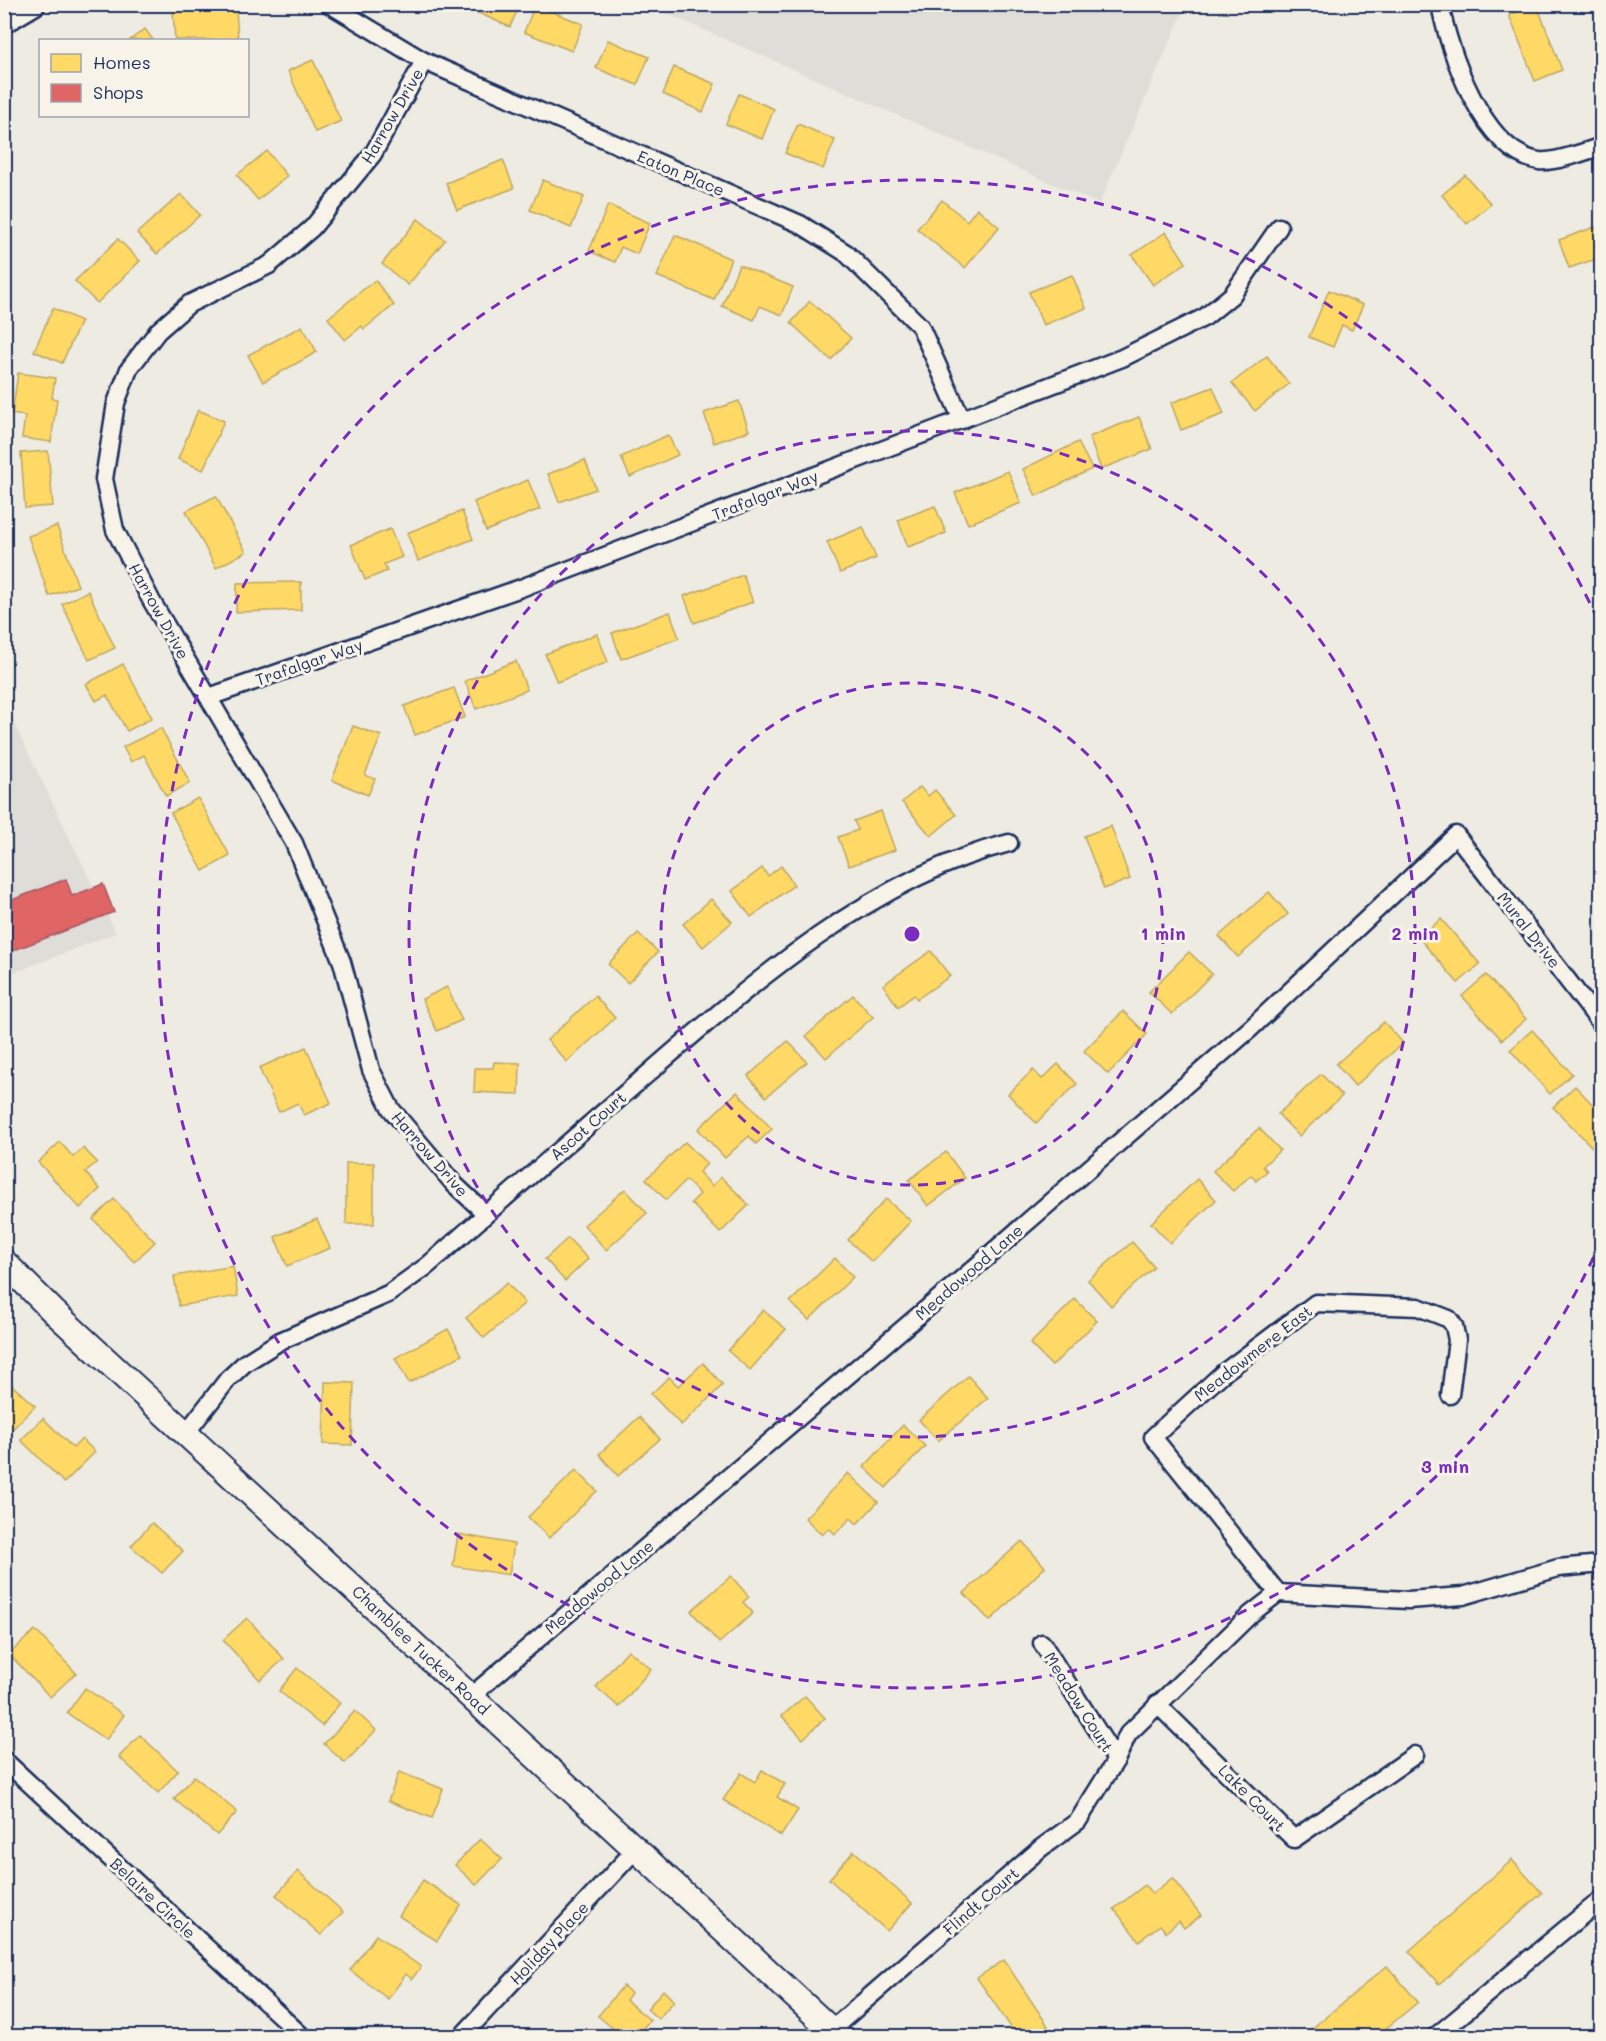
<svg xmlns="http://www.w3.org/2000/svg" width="1606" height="2041" viewBox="0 0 1606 2041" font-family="Mali,sans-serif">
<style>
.built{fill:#deddd8}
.homes{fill:#ffd966;stroke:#bba664;stroke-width:1.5}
.shops{fill:#e06666;stroke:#a55664;stroke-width:1.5}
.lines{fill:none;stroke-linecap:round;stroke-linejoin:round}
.minor-casing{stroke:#1b2f5e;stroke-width:21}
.tertiary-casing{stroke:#1b2f5e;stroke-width:26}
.secondary-casing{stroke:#1b2f5e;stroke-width:28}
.minor{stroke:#f7f3e8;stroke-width:16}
.tertiary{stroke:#f7f3e8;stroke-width:21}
.secondary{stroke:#f7f3e8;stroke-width:24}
.ring{fill:none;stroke:#7b2cbf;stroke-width:3;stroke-dasharray:10 8}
.labels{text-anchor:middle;stroke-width:6;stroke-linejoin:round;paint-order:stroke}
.street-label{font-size:16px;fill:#1b2f5e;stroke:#f7f3e8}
.centre{fill:#7b2cbf;stroke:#f7f3e8;stroke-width:3}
.ring-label{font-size:18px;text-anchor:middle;font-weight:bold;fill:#7b2cbf;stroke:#f7f3e8;stroke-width:6;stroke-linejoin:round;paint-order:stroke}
</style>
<rect width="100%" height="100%" fill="#eeebe2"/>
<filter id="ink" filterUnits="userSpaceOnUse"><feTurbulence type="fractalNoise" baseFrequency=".0167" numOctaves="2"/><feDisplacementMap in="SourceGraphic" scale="12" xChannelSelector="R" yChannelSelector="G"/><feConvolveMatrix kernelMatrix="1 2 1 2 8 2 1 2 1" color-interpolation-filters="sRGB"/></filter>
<g filter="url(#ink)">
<g class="built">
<path d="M 647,5 L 1186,5 L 1099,204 Z"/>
<path d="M 4,703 L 116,933 L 5,976 L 4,976 Z"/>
</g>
<g class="homes">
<path d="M 458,4 L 520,4 L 510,27 Z"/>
<path d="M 535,5 L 583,24 L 572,51 L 524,32 Z"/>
<path d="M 1537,5 L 1562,70 L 1535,81 L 1509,15 Z"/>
<path d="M 236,9 L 238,40 L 175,40 L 173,12 Z"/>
<path d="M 145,29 L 153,40 L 130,40 Z"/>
<path d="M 608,40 L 649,57 L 637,85 L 596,68 Z"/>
<path d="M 313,60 L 341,121 L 315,132 L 288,71 Z"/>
<path d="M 674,67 L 715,84 L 703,112 L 663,94 Z"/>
<path d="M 739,94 L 774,109 L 762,139 L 726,124 Z"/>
<path d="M 798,124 L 835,140 L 823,169 L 785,153 Z"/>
<path d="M 267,151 L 287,176 L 258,200 L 237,175 Z"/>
<path d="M 503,160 L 514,188 L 457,210 L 446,183 Z"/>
<path d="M 1465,175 L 1491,204 L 1467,224 L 1442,195 Z"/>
<path d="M 543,180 L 584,197 L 571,228 L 530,210 Z"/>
<path d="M 181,194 L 200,215 L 157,254 L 137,233 Z"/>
<path d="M 942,200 L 967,221 L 977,208 L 999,227 L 965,268 L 917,229 Z"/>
<path d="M 608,205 L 650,223 L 637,254 L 621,247 L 615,262 L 589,251 Z"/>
<path d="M 418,219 L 445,240 L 408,285 L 382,264 Z"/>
<path d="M 1595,227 L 1596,229 L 1602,228 L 1602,257 L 1569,268 L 1559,240 Z"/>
<path d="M 1166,232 L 1186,263 L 1153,285 L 1132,255 Z"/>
<path d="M 675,235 L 731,259 L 714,300 L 657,276 Z"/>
<path d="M 118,239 L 140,261 L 97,303 L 75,281 Z"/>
<path d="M 739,265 L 793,287 L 782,315 L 760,306 L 754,320 L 722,306 Z"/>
<path d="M 1072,275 L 1086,308 L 1043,325 L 1029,292 Z"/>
<path d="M 375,280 L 394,305 L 364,329 L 362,326 L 345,340 L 328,318 Z"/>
<path d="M 1329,290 L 1363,305 L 1352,330 L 1342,325 L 1333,347 L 1309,337 Z"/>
<path d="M 810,301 L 851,338 L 831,360 L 791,323 Z"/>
<path d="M 53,308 L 81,321 L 62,363 L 34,351 Z"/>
<path d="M 302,326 L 317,352 L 263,382 L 248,355 Z"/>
<path d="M 1267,356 L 1289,384 L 1255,411 L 1232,383 Z"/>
<path d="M 18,373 L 55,378 L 52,398 L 57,399 L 51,442 L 22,438 L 25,416 L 12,414 Z"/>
<path d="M 1213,387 L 1224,414 L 1181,430 L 1171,403 Z"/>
<path d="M 739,401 L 749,431 L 714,443 L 704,413 Z"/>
<path d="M 198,410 L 224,421 L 203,470 L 178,459 Z"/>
<path d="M 1139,417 L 1152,449 L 1101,469 L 1089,437 Z"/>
<path d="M 668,435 L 678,455 L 630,477 L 621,457 Z"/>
<path d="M 1078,442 L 1092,469 L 1036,496 L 1023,469 Z"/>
<path d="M 48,451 L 53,506 L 25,508 L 21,453 Z"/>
<path d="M 585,460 L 596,489 L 559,502 L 548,474 Z"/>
<path d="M 1008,471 L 1021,503 L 968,524 L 955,493 Z"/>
<path d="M 528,480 L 540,509 L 486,531 L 474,502 Z"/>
<path d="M 216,496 L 246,552 L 216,568 L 186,511 Z"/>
<path d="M 935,506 L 946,533 L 908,547 L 898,520 Z"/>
<path d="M 462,511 L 473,539 L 418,561 L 407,533 Z"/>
<path d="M 57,526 L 78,586 L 49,596 L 28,536 Z"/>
<path d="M 863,527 L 876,558 L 840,573 L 827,542 Z"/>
<path d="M 390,529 L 402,557 L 384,564 L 387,571 L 365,580 L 351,545 Z"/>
<path d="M 743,575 L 753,602 L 694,623 L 684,596 Z"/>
<path d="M 301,582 L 301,610 L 236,612 L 237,583 Z"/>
<path d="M 88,591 L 115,648 L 89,660 L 62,604 Z"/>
<path d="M 670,612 L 679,638 L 621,659 L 612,633 Z"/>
<path d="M 597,634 L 608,662 L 557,682 L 545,654 Z"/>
<path d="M 516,661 L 527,690 L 476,709 L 465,681 Z"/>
<path d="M 123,664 L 152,718 L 127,731 L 107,695 L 96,701 L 86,684 Z"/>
<path d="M 454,688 L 465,717 L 415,735 L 404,706 Z"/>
<path d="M 353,726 L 381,736 L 365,775 L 375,779 L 368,795 L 332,780 Z"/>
<path d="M 161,728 L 190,783 L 166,796 L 144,755 L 131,762 L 123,747 Z"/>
<path d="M 920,787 L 928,796 L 935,790 L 956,815 L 931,836 L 902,802 Z"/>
<path d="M 198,798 L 230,856 L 203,871 L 171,813 Z"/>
<path d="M 881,811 L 895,850 L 849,866 L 838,837 L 858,830 L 854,821 Z"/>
<path d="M 1111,826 L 1130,879 L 1104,889 L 1084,836 Z"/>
<path d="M 781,866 L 794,885 L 751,917 L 732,891 L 762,868 L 768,876 Z"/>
<path d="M 1269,892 L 1288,914 L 1238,957 L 1219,936 Z"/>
<path d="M 711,899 L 732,922 L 703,947 L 683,924 Z"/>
<path d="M 1441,919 L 1480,964 L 1458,983 L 1419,938 Z"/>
<path d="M 638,933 L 658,952 L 628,983 L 608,964 Z"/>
<path d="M 931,951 L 950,976 L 917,999 L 914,995 L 898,1007 L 883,985 Z"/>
<path d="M 1189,952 L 1212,974 L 1172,1014 L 1149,992 Z"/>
<path d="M 1486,975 L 1526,1019 L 1502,1040 L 1462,996 Z"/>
<path d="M 447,987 L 462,1020 L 437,1031 L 422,999 Z"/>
<path d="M 853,995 L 873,1017 L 826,1058 L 806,1036 Z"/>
<path d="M 595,996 L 615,1018 L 567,1062 L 547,1040 Z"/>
<path d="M 1123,1011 L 1147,1034 L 1108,1074 L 1084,1051 Z"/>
<path d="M 1384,1022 L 1403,1043 L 1355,1086 L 1336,1064 Z"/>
<path d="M 1532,1030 L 1572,1074 L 1550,1094 L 1510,1050 Z"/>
<path d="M 788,1041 L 807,1062 L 766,1097 L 748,1076 Z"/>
<path d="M 306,1047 L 331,1103 L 304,1115 L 298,1103 L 279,1112 L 259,1068 Z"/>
<path d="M 494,1062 L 520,1063 L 519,1094 L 474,1092 L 475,1068 L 493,1068 Z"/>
<path d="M 1058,1064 L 1077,1084 L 1036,1123 L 1008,1094 L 1033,1070 L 1042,1079 Z"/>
<path d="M 1321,1074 L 1342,1096 L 1299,1136 L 1278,1114 Z"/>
<path d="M 1575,1086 L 1602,1114 L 1602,1142 L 1594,1149 L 1553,1107 Z"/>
<path d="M 737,1092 L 772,1129 L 756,1144 L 749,1136 L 725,1158 L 698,1129 Z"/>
<path d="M 1259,1128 L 1280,1150 L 1263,1166 L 1267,1171 L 1256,1181 L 1251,1175 L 1233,1191 L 1213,1171 Z"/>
<path d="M 60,1142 L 73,1157 L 83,1148 L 97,1162 L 85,1172 L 100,1189 L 80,1208 L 38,1162 Z"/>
<path d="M 685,1142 L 707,1164 L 699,1172 L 712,1186 L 721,1177 L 749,1205 L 720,1233 L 691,1203 L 700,1194 L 686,1180 L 666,1200 L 646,1179 Z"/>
<path d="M 946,1152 L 965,1178 L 928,1206 L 909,1180 Z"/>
<rect x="346" y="1163" width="28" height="61"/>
<path d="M 1197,1179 L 1216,1200 L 1170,1243 L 1151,1223 Z"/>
<path d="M 625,1189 L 647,1213 L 606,1250 L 584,1225 Z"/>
<path d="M 114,1199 L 155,1242 L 134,1262 L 93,1219 Z"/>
<path d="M 886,1199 L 911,1221 L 872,1262 L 848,1240 Z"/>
<path d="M 317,1219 L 330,1248 L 287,1266 L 275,1237 Z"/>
<path d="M 568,1238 L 588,1259 L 565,1281 L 545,1259 Z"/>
<path d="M 1132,1242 L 1154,1267 L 1111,1306 L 1088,1280 Z"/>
<path d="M 835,1258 L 853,1277 L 809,1320 L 790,1302 Z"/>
<path d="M 233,1266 L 238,1296 L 179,1306 L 174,1276 Z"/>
<path d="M 507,1283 L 525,1303 L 484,1338 L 466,1318 Z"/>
<path d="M 1075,1299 L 1097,1321 L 1052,1366 L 1030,1344 Z"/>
<path d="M 763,1310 L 786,1329 L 750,1370 L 728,1351 Z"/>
<path d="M 448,1329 L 462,1355 L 409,1383 L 395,1358 Z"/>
<path d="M 703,1363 L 723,1385 L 681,1425 L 651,1394 L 669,1377 L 678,1386 Z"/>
<path d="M 968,1376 L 988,1398 L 938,1441 L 919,1420 Z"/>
<path d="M 4,1378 L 35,1406 L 4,1438 Z"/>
<path d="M 325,1382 L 354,1383 L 352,1445 L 323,1444 Z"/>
<path d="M 639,1417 L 660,1439 L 618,1476 L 599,1454 Z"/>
<path d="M 43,1418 L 73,1448 L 82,1439 L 95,1452 L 64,1483 L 21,1440 Z"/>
<path d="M 903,1425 L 925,1446 L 886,1488 L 864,1467 Z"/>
<path d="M 576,1470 L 597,1491 L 549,1538 L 528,1517 Z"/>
<path d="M 848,1473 L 878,1502 L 857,1524 L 851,1518 L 835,1534 L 829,1528 L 822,1535 L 805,1518 Z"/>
<path d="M 152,1523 L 183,1551 L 162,1573 L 131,1546 Z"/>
<path d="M 458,1534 L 514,1544 L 509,1575 L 453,1566 Z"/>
<path d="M 1022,1541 L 1045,1567 L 990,1621 L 964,1593 Z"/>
<path d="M 731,1576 L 749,1597 L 743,1602 L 753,1613 L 719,1643 L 691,1611 Z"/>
<path d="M 247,1618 L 284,1659 L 260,1680 L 223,1640 Z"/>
<path d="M 35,1630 L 76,1673 L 50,1697 L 9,1654 Z"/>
<path d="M 628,1650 L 651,1669 L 619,1707 L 596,1687 Z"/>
<path d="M 297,1668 L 340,1703 L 322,1726 L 279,1691 Z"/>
<path d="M 85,1688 L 124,1715 L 106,1740 L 67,1713 Z"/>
<path d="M 805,1696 L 825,1718 L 803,1739 L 782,1716 Z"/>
<path d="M 355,1711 L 376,1730 L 345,1763 L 324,1744 Z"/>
<path d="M 140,1735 L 178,1771 L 158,1793 L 119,1757 Z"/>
<path d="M 762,1770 L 785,1784 L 777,1797 L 798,1810 L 781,1836 L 723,1800 L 741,1773 L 755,1782 Z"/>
<path d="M 399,1772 L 443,1789 L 432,1818 L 388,1801 Z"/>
<path d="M 194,1776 L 237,1812 L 217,1835 L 174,1799 Z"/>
<path d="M 480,1839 L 502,1859 L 476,1885 L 455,1865 Z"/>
<path d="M 854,1851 L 912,1903 L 887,1931 L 829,1879 Z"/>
<path d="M 1512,1860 L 1542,1893 L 1439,1984 L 1409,1951 Z"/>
<path d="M 298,1871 L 343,1912 L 321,1935 L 276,1895 Z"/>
<path d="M 1172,1878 L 1201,1915 L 1184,1928 L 1179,1921 L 1166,1932 L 1160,1925 L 1139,1941 L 1114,1909 L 1145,1885 L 1152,1894 Z"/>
<path d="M 423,1880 L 461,1905 L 437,1941 L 399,1916 Z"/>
<path d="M 376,1935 L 421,1967 L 412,1979 L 406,1974 L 388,1999 L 350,1970 Z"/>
<path d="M 1004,1960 L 1048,2026 L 1032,2036 L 1017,2036 L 977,1978 Z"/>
<path d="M 1387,1966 L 1418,2002 L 1377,2036 L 1303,2036 Z"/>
<path d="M 623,1986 L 631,1993 L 626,2000 L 650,2020 L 636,2036 L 622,2036 L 598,2016 Z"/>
<path d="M 663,1990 L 674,2001 L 658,2019 L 647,2009 Z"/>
</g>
<path class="shops" d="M 66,879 L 72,896 L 103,884 L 114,912 L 4,954 L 4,903 Z"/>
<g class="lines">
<defs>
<g id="minor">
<path d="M 329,4 L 424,61 L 800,224 L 846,253 L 920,326 L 962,420"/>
<path d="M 1440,4 C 1449,52 1483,152 1539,161 C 1554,163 1587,151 1602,146"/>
<path d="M 424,61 L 373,154 L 312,228 L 269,265 L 189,304 L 158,331 L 129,369 L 116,403 L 104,479 L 115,530 L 151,600 L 294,843 L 342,962 L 371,1070 L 391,1109 L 454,1184 L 486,1214"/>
<path d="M 209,697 L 521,588 L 1122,358 L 1205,317 L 1232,295 L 1279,227"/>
<path d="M 186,1433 L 228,1379 L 245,1363 L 280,1341 L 388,1294 L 427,1266 C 496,1205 566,1145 636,1084 C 742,992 869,878 1009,843"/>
<path d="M 1278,1593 L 1153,1437 L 1222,1374 L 1316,1303 L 1418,1307 L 1449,1319 L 1454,1326 L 1457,1340 L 1450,1395"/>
<path d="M 1278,1593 L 1408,1600 L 1463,1596 L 1558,1568 L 1602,1564"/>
<path d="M 1042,1643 L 1116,1760"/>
<path d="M 471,1696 L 965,1276 L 1250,1029 L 1456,835 L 1602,1025"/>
<path d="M 1157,1704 L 1294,1839 L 1415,1755"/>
<path d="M 4,1760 L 302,2036"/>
<path d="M 831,2030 L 1041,1848 L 1078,1821 L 1116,1760 L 1128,1734 L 1251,1614 L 1278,1593"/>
<path d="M 462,2036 L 636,1849"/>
<path d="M 1436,2036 L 1602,1899"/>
</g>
<path id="tertiary" d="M 4,22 L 34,4"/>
<path id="secondary" d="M 4,1262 L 53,1311 L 838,2036"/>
</defs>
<use href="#minor" class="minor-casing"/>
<use href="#tertiary" class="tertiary-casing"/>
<use href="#secondary" class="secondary-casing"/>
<use href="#minor" class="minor"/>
<use href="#tertiary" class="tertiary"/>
<use href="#secondary" class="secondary"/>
</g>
</g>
<g class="ring">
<circle cx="912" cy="934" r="251"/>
<circle cx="912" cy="934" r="503"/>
<path d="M1601 1241A754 754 0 1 1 1601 627"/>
</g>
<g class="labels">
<g class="street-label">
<text transform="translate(392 116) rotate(-60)" y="6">Harrow Drive</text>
<text transform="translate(681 173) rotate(23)" y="6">Eaton Place</text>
<text transform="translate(765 495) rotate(-21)" y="6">Trafalgar Way</text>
<text transform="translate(159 611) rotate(61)" y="6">Harrow Drive</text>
<text transform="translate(309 662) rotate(-19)" y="6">Trafalgar Way</text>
<text transform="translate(1529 930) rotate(52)" y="6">Mural Drive</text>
<text transform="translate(588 1126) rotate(-41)" y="6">Ascot Court</text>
<text transform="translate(430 1154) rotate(49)" y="6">Harrow Drive</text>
<text transform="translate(969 1272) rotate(-41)" y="6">Meadowood Lane</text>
<text transform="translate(1253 1353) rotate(-38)" y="6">Meadowmere East</text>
<text transform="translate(599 1587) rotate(-40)" y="6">Meadowood Lane</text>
<text transform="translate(421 1650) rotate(43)" y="6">Chamblee Tucker Road</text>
<text transform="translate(1079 1702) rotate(58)" y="6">Meadow Court</text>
<text transform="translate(1252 1798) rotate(45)" y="6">Lake Court</text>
<text transform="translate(153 1898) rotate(43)" y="6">Belaire Circle</text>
<text transform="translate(981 1901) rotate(-41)" y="6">Flindt Court</text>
<text transform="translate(549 1943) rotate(-47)" y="6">Holiday Place</text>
</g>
</g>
<circle cx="912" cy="934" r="9" class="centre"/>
<g class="ring-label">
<text x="1163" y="940">1 min</text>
<text x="1415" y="940">2 min</text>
<text x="1445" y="1473">3 min</text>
</g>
<rect width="1606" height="2041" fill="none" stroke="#f7f3e8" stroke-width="24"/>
<rect x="12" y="12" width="1582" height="2017" fill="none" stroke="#1b2f5e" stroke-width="2" filter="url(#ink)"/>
<rect x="39" y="39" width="210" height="78" fill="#f7f3e8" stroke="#9fa5b1" stroke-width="1.5"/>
<rect x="51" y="54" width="30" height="18" fill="#ffd966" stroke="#9fa5b1" stroke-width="1.5"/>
<text x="93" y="69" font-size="18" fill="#1b2f5e">Homes</text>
<rect x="51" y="84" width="30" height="18" fill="#e06666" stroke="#9fa5b1" stroke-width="1.5"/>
<text x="93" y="99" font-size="18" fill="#1b2f5e">Shops</text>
</svg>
